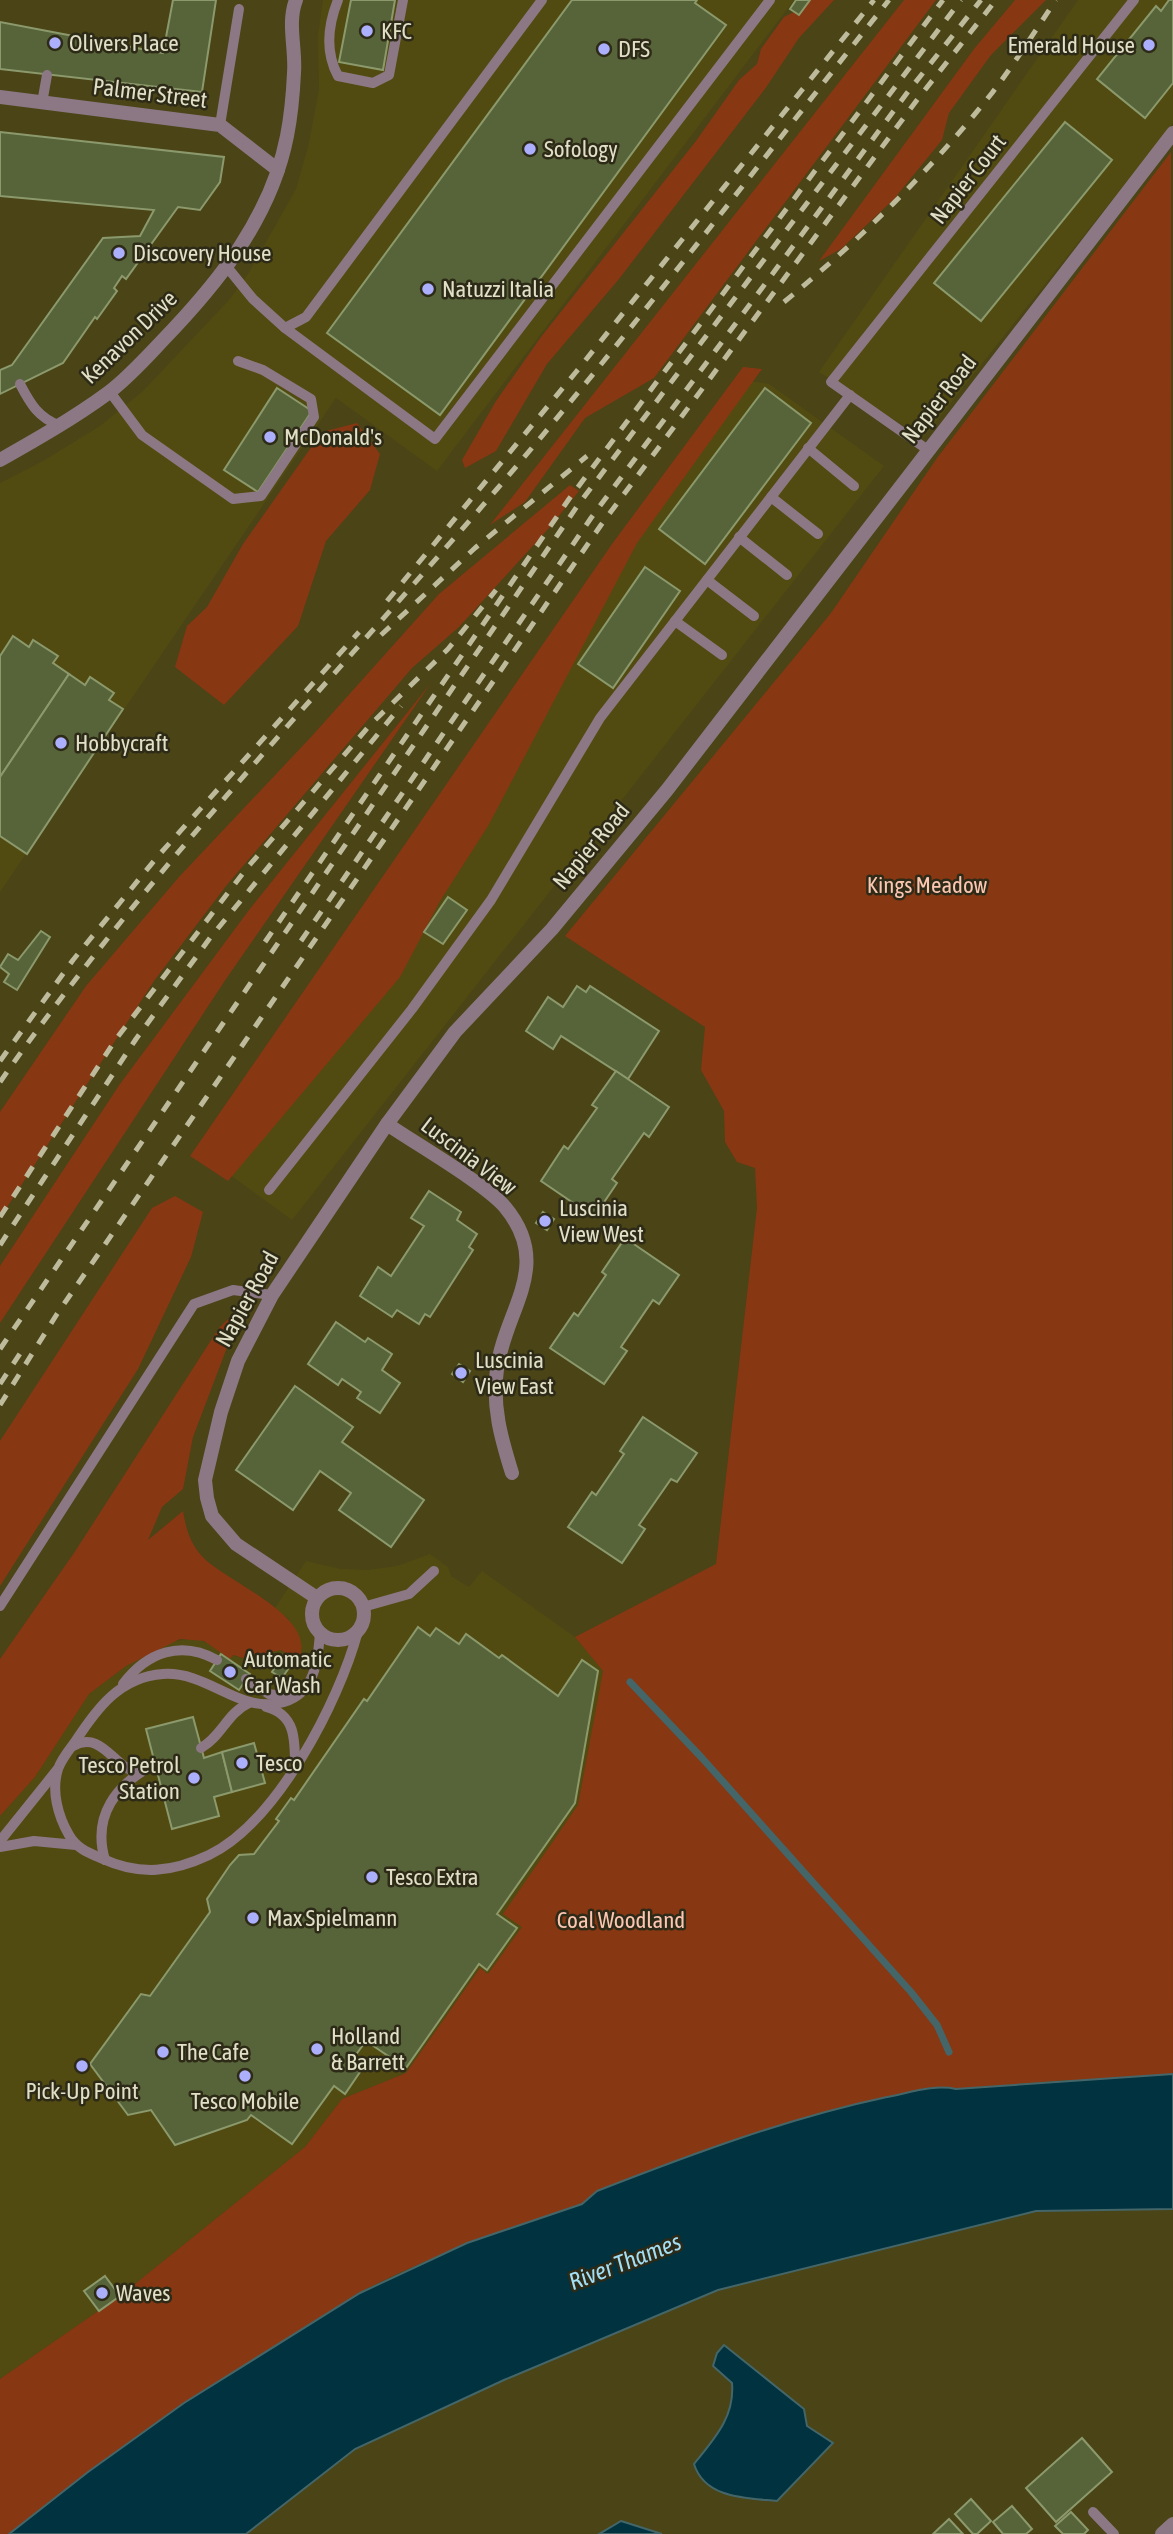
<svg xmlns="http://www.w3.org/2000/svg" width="1173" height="2534" viewBox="0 0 1173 2534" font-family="'Asap Condensed',sans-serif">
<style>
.built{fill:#524b11}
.green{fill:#883713}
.water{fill:#003240;stroke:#446668;stroke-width:2}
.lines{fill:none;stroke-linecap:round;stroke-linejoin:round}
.stream{stroke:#446668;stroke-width:7}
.building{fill:#576439;stroke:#8b996c;stroke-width:2}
.lane{stroke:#8c7884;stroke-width:10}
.street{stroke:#8c7884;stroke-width:14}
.rail{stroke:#bebb9d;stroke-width:5;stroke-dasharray:12 12;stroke-linecap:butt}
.poi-dot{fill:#acaffb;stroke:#2d2a17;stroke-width:2.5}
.labels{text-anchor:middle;stroke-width:5;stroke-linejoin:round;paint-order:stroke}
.poi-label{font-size:23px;fill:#e1dfc6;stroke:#2d2a17;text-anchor:start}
.street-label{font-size:23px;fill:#e1dfc6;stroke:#2d2a17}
.park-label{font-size:23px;fill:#fcc6b1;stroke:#2d2a17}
.water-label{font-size:24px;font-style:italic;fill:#a2def4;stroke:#2d2a17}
</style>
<rect width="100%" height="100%" fill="#4a4416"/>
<g class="built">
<path d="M 323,0 L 794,0 L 437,471 L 336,398 L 0,892 L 0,483 L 43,461 L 100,426 L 143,391 L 229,300 L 248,274 L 296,189 L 308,147 L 319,90 L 318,36 Z"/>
<path d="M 1078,0 L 1173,0 L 1173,123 L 923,438 L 819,372 Z"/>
<path d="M 751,381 L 769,384 L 884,466 L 292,1220 L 226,1172 L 630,538 Z"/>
<path d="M 430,1554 L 448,1567 L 451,1576 L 469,1587 L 482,1571 L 575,1637 L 603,1671 L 578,1805 L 504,1913 L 522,1927 L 488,1974 L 479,1969 L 406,2073 L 342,2099 L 305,2147 L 120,2296 L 0,2379 L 0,1816 L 35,1777 L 89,1694 L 126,1666 L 166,1643 L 194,1638 L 210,1644 L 221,1653 L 243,1658 L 281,1650 L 297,1661 L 289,1619 L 275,1608 L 306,1561 L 341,1569 L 368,1570 L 397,1566 Z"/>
</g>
<g class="green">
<path d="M 798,0 L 834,0 L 799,38 L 765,89 L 619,279 L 547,364 L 496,451 L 465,468 L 462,460 L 496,401 L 541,337 L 696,141 L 739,80 L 757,64 L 761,49 L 784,17 L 794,12 Z"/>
<path d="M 904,0 L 936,0 L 654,378 L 585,418 L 525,502 L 490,525 Z"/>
<path d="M 1015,0 L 1046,0 L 991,55 L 949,113 L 942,140 L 894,199 L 841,249 L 819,261 L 974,49 Z"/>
<path d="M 1171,152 L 1173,2101 L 1068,2080 L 956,2089 L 945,2087 L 841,2107 L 745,2136 L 597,2191 L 582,2204 L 467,2243 L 397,2274 L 360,2292 L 184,2403 L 88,2472 L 9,2534 L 0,2534 L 0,2379 L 120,2296 L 305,2147 L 342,2099 L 406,2073 L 480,1968 L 488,1974 L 522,1927 L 503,1914 L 578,1805 L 603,1671 L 575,1637 L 716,1564 L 757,1208 L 755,1168 L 737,1162 L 725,1142 L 724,1111 L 701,1070 L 705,1027 L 565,936 L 831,613 L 937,458 Z"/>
<path d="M 743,367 L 762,369 L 637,543 L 488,826 L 440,901 L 400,977 L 228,1181 L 190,1156 L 612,544 Z"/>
<path d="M 357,423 L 380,454 L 370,490 L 326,541 L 298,626 L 224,705 L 175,667 L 187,626 L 207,607 L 243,544 L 322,432 Z"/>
<path d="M 570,485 L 579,491 L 550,527 L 459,627 L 412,668 L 226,886 L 154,981 L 0,1218 L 0,1112 L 86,986 L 179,877 L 311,737 L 439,594 Z"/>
<path d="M 431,683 L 224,982 L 0,1323 L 0,1266 L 120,1084 L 249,910 Z"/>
<path d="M 175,1196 L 203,1212 L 191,1257 L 138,1369 L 0,1586 L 0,1441 L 152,1208 Z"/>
<path d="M 248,1304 L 231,1337 L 193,1437 L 183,1489 L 162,1507 L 148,1540 L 183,1511 C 186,1528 189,1541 201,1555 C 224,1582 321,1616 298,1661 L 281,1650 L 243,1658 L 233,1655 L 230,1659 L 204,1641 L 180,1639 L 126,1666 L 89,1694 L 35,1777 L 0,1816 L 0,1659 L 74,1553 L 219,1328 L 238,1309 Z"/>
</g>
<g class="water">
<path d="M 1173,2074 L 1173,2209 L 1036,2211 L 718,2290 L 504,2380 L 355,2449 L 246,2534 L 9,2534 L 88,2472 L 184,2403 L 360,2293 L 467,2243 L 582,2204 L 597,2191 C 692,2154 788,2118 887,2097 C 909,2093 934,2084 956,2089 Z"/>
<path d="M 724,2345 L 804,2409 L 807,2426 L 833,2443 L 777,2501 C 747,2498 705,2499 694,2464 C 714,2439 735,2417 732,2383 L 713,2366 L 717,2353 Z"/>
<path d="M 621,2521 L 662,2534 L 599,2534 Z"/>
</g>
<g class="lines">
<path class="stream" d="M 630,1682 L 702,1758 L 911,1992 L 937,2025 L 949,2052"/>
</g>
<g class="building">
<path d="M 173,0 L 216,0 L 202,92 L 0,69 L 0,22 L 163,53 Z"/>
<path d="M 351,0 L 395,0 L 383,70 L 339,62 Z"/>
<path d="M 572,0 L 697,0 L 695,3 L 726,25 L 440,415 L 327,333 Z"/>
<path d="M 796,0 L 810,0 L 799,15 L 790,9 Z"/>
<path d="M 1169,0 L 1173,0 L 1173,83 L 1145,118 L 1097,79 L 1156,6 L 1161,11 Z"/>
<path d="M 1065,122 L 1112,160 L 981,321 L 934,283 Z"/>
<path d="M 0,132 L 224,157 L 220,182 L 200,210 L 178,207 L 126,279 L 122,276 L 114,288 L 117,291 L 97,319 L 95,317 L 63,363 L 0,394 L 0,370 L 12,365 L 103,238 L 140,236 L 154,210 L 0,196 Z"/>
<path d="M 277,388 L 312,411 L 258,492 L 224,470 Z"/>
<path d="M 765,388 L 811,423 L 705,564 L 659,529 Z"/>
<path d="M 645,567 L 680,591 L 613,688 L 578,664 Z"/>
<path d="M 13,636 L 29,647 L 33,640 L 58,656 L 53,663 L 69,674 L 0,777 L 0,656 Z"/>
<path d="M 69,674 L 85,685 L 90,677 L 114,693 L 109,700 L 123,709 L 27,854 L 0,836 L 0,777 Z"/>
<path d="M 448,897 L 467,910 L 443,944 L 424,932 Z"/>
<path d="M 41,931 L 50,937 L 17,990 L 4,982 L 9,974 L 0,967 L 8,954 L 18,960 Z"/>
<path d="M 577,986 L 586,992 L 590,986 L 659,1031 L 628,1079 L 561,1036 L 553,1049 L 526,1031 L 548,997 L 563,1007 Z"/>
<path d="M 616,1071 L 669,1107 L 649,1137 L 644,1133 L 612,1179 L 617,1183 L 594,1217 L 541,1181 L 564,1146 L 568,1149 L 597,1108 L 592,1105 Z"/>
<path d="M 429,1191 L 461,1212 L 457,1220 L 477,1234 L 469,1247 L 473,1250 L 430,1317 L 425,1314 L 419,1324 L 397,1310 L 392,1317 L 360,1296 L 378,1267 L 391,1276 L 424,1226 L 411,1218 Z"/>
<path d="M 543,1212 L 554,1219 L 547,1230 L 536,1223 Z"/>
<path d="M 625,1238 L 679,1275 L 659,1304 L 653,1300 L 621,1347 L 627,1351 L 604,1384 L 550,1348 L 574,1313 L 578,1316 L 606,1275 L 602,1272 Z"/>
<path d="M 336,1322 L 365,1342 L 368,1338 L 392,1354 L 382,1370 L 400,1383 L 380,1413 L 357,1398 L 361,1392 L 342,1379 L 338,1385 L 308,1364 Z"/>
<path d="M 459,1364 L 470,1371 L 463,1382 L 452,1374 Z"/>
<path d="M 295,1386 L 353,1427 L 342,1442 L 424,1500 L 391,1547 L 339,1510 L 351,1493 L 320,1471 L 293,1510 L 236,1470 Z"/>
<path d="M 643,1417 L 697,1453 L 677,1482 L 671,1479 L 639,1525 L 645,1529 L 622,1563 L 568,1527 L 592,1492 L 596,1495 L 624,1454 L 620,1451 Z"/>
<path d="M 418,1627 L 430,1636 L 436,1628 L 459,1644 L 466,1634 L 499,1658 L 502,1655 L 558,1696 L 582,1660 L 598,1671 L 575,1803 L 497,1914 L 517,1928 L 487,1970 L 479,1964 L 406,2068 L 366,2041 L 349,2064 L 360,2072 L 345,2094 L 334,2086 L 292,2144 L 251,2115 L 247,2120 L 175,2145 L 151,2110 L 128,2115 L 90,2064 L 141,1994 L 150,1996 L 210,1912 L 207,1899 L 230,1865 L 239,1855 L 254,1854 L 279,1821 L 276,1819 L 291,1798 L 294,1800 L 364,1699 L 367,1701 Z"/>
<path d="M 221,1654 L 250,1674 L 239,1690 L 210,1671 Z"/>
<path d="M 283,1655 L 293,1662 L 282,1678 L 272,1672 Z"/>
<path d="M 193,1717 L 204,1758 L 222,1752 L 232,1792 L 214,1797 L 219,1816 L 172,1829 L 146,1729 Z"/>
<path d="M 254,1743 L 265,1783 L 232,1792 L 222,1752 Z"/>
<path d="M 105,2276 L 120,2296 L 99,2311 L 84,2291 Z"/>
<path d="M 1082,2438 L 1112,2472 L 1056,2522 L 1026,2488 Z"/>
<path d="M 971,2499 L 991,2521 L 977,2534 L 973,2534 L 955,2514 Z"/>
<path d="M 1012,2506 L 1032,2529 L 1026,2534 L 1003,2534 L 993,2522 Z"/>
<path d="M 1071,2512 L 1088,2530 L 1084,2534 L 1063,2534 L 1055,2526 Z"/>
<path d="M 949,2519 L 963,2534 L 933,2534 Z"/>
</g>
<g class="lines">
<g class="lane">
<path d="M 338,0 C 328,25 325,52 338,76 L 373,83 L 389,75 L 403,0"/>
<path d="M 42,103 L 47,75"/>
<path d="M 220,125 L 239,9"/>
<path d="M 227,267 L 253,299 L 285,328 L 435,439 L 770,0"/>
<path d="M 285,328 L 306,317 L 542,0"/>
<path d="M 20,384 C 31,405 38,417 60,426"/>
<path d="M 110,392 L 142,435 L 233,499 L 261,496 L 314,417 L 311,399 L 263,370 L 238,361"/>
<path d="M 808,448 L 854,486"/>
<path d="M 928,450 L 831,382 L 1134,0"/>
<path d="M 771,497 L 818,534"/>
<path d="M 739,537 L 787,575"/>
<path d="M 707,580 L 754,616"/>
<path d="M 675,621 L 722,655"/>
<path d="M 269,1190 L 412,1009 L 491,900 L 600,718 L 850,395"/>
<path d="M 0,1606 L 194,1304 L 233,1290 L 272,1295"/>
<path d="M 363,1607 L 409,1594 L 434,1571"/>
<path d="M 320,1633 C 318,1660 315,1693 284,1702 C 240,1715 209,1671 163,1674 C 120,1677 97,1708 75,1742 C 69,1750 61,1760 58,1769 C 51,1791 58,1816 69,1835 C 77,1849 89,1853 103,1859 C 140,1876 173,1872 209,1855 C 277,1822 339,1702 358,1631"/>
<path d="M 246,1679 L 269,1694 L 290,1698"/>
<path d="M 123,1684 C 147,1652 181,1640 217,1660"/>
<path d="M 266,1707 C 295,1714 295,1739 295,1764"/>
<path d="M 73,1746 C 102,1730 113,1767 138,1773"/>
<path d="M 201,1748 C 222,1736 227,1713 249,1703"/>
<path d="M 0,1841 L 57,1770"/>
<path d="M 0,1847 L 34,1841 L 76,1845"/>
<path d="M 105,1860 C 92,1816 116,1784 155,1764"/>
<path d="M 1093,2512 L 1114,2534"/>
</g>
<g class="street">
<path d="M 0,97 L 220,125 L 278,170"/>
<path d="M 0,460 C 37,439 74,418 108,393 C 128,378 145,359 162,341 C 218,283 271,218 287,136 C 291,116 293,94 294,73 C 296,49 287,23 296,0"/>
<path d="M 387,1124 C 416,1144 484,1183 505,1207 C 554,1266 505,1309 497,1369 C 492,1406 501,1438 512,1473"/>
<circle cx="338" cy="1614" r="26"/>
<path d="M 317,1598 L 236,1544 L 212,1516 L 207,1498 L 205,1480 L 221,1412 L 238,1361 L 272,1295 L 387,1124 L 455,1032 L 552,929 L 667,790 L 1173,133"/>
<path d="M 1162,2534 L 1173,2524"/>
</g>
<g class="rail">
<path d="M 784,302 C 861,239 930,171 992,93 C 1015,63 1035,31 1056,0"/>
<path d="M 387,601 L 576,372 L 874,0"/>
<path d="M 381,635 L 475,548 L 587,456"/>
<path d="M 301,941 L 591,518 L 907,93 L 981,0"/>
<path d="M 265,942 L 569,499 L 943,0"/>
<path d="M 0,1061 L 73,960 L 158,856 L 359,632"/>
<path d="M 0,1082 C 148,870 329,684 497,489 C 633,331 759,163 889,0"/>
<path d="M 0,1217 L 116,1039 L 247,868 L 370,725 L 448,649 L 496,590"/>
<path d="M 0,1245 L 136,1039 L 210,938 L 401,706"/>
<path d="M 0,1349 L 578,505 L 961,0"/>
<path d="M 0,1384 L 25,1346"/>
<path d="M 0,1405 L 57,1314 L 601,525 L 917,100 L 996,0"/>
</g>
</g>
<g class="poi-dot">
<circle cx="367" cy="31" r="7"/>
<circle cx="55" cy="43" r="7"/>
<circle cx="1149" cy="45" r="7"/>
<circle cx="604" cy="49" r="7"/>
<circle cx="530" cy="149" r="7"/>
<circle cx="119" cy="253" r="7"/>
<circle cx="428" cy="289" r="7"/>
<circle cx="270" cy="437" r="7"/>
<circle cx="61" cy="743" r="7"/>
<circle cx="545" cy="1221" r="7"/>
<circle cx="461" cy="1373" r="7"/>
<circle cx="230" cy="1672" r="7"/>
<circle cx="242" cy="1763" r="7"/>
<circle cx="194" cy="1778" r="7"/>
<circle cx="372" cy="1877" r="7"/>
<circle cx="253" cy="1918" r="7"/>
<circle cx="317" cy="2049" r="7"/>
<circle cx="163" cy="2052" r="7"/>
<circle cx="82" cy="2066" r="7"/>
<circle cx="245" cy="2076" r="7"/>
<circle cx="102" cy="2293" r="7"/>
</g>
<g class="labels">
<g class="poi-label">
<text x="381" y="39">KFC</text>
<text x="69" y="51">Olivers Place</text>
<text x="1135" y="53" text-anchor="end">Emerald House</text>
<text x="618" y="57">DFS</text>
<text x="544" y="157">Sofology</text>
<text x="133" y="261">Discovery House</text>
<text x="442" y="297">Natuzzi Italia</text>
<text x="284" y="445">McDonald's</text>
<text x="75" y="751">Hobbycraft</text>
<text x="559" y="1216">Luscinia<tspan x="559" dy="26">View West</tspan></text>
<text x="475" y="1368">Luscinia<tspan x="475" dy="26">View East</tspan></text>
<text x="244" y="1667">Automatic<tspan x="244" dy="26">Car Wash</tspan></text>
<text x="256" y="1771">Tesco</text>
<text x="180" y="1773" text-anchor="end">Tesco Petrol<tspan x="180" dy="26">Station</tspan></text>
<text x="386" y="1885">Tesco Extra</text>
<text x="267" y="1926">Max Spielmann</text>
<text x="331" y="2044">Holland<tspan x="331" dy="26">&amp; Barrett</tspan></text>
<text x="177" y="2060">The Cafe</text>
<text x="82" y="2099" text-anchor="middle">Pick-Up Point</text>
<text x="245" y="2109" text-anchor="middle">Tesco Mobile</text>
<text x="116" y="2301">Waves</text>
</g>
<g class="street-label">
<text transform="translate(150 93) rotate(7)" y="8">Palmer Street</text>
<text transform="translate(968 179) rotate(-52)" y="8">Napier Court</text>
<text transform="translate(129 337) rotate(-44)" y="8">Kenavon Drive</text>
<text transform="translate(939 399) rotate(-52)" y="8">Napier Road</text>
<text transform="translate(591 846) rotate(-50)" y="8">Napier Road</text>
<text transform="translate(469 1156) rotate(37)" y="8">Luscinia View</text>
<text transform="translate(247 1299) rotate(-61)" y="8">Napier Road</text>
</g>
<g class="park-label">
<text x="927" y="893">Kings Meadow</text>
<text x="621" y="1928">Coal Woodland</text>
</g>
<g class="water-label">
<text transform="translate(625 2262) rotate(-21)" y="8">River Thames</text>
</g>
</g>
</svg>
